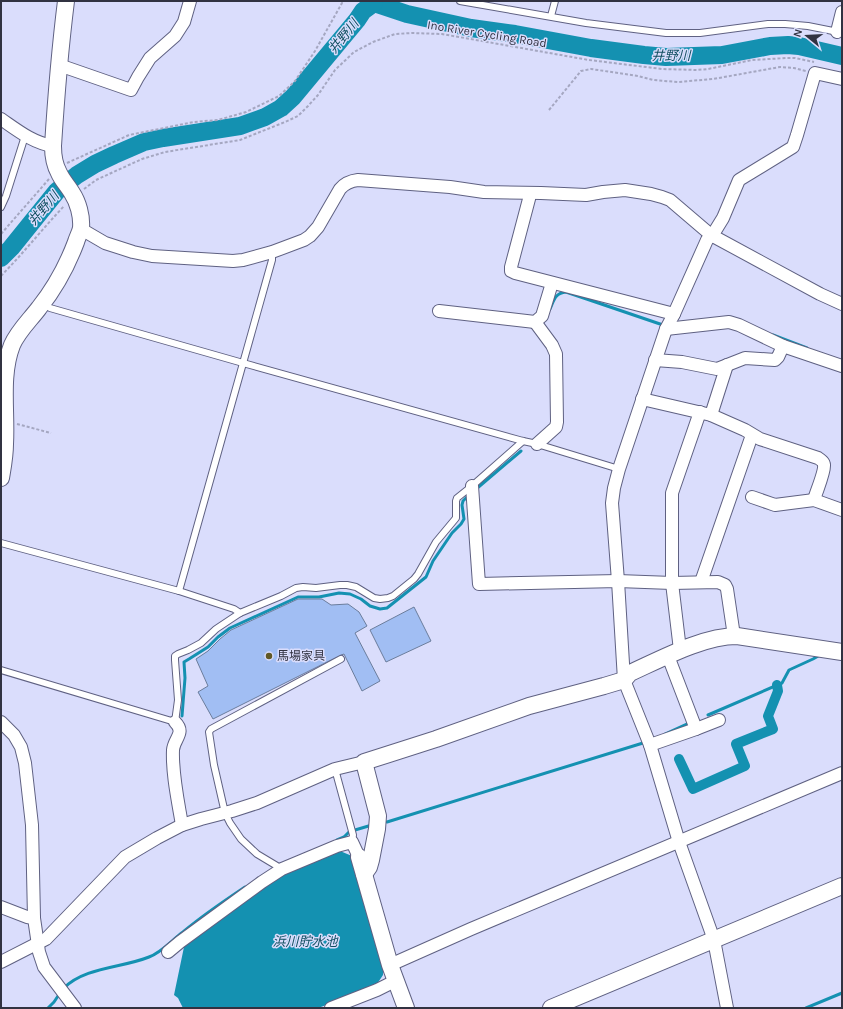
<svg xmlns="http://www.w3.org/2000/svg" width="843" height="1009" viewBox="0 0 843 1009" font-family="Karla,'Noto Sans JP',sans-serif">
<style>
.water{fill:#1491b1}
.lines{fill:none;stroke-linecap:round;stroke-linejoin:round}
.stream{stroke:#1491b1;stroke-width:3}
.canal{stroke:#1491b1;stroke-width:10}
.river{stroke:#1491b1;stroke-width:18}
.building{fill:#a1bef3;stroke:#6b7d9c}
.lane-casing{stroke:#5f6182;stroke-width:8}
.street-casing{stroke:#5f6182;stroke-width:14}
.secondary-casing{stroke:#5f6182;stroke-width:18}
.path{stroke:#a5a7c1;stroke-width:2;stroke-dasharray:3 2;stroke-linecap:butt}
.lane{stroke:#fff;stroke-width:6}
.street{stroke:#fff;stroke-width:12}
.secondary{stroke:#fff;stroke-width:16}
.poi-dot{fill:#605926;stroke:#daddfc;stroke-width:1.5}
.labels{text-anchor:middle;stroke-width:3;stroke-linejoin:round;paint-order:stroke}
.street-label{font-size:12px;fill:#313241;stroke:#daddfc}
.poi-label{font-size:12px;fill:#313241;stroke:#daddfc;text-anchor:start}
.water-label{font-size:13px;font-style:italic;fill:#114f61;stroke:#daddfc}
</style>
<rect width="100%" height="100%" fill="#daddfc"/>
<path class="water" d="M 340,851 L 352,856 L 383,970 L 383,975 L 377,984 L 346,998 L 318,1008 L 183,1008 L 178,998 L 174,995 L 184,947 L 207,928 L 268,884 L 286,873 Z"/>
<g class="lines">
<g class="stream">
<path d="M 550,309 C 554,300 555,293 566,292 L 663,325"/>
<path d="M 773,335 L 807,348"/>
<path d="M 475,490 L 521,451"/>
<path d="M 708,715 L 782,683 L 789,670 L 813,659 L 820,655"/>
<path d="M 182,716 L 185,678 L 184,662 L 189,659 L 208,647 L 218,637 L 230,628 L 298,597 L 319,597 L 339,593 L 350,594 L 361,599 L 370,606 L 380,609 L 387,608 L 426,577 L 433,561 L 452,533 L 461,524 L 464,519 L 462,505 L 463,501 L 468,496"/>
<path d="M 665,734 L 689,723"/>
<path d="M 387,822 L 643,743"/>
<path d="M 355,830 L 372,825"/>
<path d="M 337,840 L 344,837 L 349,832"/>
<path d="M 64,988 C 85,967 122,968 149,957 C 162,952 172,940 183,932 C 202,916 224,901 245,887"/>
<path d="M 48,1008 L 54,1002 L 60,993"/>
<path d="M 806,1008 L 842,993"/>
</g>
<path class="canal" d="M 679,759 L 693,789 L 745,766 L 736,744 L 773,729 L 768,716 L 778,691 L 777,685"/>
<g class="river">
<path d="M 374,3 L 407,14 L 471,28 L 515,34 L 591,48 L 644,55 L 666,57 L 722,55 L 770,46 L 788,45 L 799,46 L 842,56"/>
<path d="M 1,258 L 11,248 L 57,191 L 77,175 L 95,164 L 114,155 L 144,142 L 163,138 L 240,126 L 265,117 L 281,108 L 293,97 L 357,20 L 363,11 L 374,3"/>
</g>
</g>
<g class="building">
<path d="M 298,599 L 322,599 L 331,605 L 348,604 L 359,612 L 367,626 L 355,633 L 380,681 L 362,691 L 344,654 L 341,655 L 213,719 L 198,692 L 208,686 L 196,659 L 208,651 L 220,639 L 231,630 Z"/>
<path d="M 414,607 L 431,641 L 386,662 L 370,630 Z"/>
</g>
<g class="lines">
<defs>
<g id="lane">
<path d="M 460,1 L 586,23 L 666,33 L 700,33 L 768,24 L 785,24 L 808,26 L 838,32"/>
<path d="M 551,16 L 555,1"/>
<path d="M 1,207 L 6,196 L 25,136"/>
<path d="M 43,303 L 50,308 L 243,363 L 523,441 L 537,444 L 619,469"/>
<path d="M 1,543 L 179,591 L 234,609 L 240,613"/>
<path d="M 179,591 L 272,260 L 272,252"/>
<path d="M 1,670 L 175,722 L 178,700 L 175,660 L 175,656 L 178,654 L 188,650 L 201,643 L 216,629 L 240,613 L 281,596 L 296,588 L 303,587 L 316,588 L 340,585 L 347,585 L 356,587 L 374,598 L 380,599 L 388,598 L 393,596 L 414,579 L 418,574 L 436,542 L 456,518 L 456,501 L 457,498 L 472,486 L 523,441"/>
<path d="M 335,769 L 353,835 L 352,842"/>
<path d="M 282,869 L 257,854 L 241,839 L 230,823 L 225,813 L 214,765 L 209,732 L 211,729 L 341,659"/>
</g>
<g id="street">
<path d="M 837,32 L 842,12"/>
<path d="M 59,65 L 131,90 L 138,77 L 150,58 L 175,36 L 184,22 L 190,1"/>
<path d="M 1,119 C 17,130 33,143 53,146"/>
<path d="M 530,193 L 529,199 L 511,267 L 511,271 L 515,273 L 674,314"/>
<path d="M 81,229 L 105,243 L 133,252 L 152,256 L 233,261 L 243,260 L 272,252 L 304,240 L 310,236 L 318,227 L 340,189 C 345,183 350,181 358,180 L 450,187 L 484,192 L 541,193 L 586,195 L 603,192 L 625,190 L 651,194 L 662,197 L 670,200 L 711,235 L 820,294 L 842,304"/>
<path d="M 439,311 L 535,322 L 542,316 L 552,283"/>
<path d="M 535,322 L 552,345 L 556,354 L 557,422 L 556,427 L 537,444"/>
<path d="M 666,329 L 729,322 L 739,325 L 783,346 L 842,366"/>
<path d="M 655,360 L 682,362 L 717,369 L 745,358 L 775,360 L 778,357 L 783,346"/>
<path d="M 642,399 L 711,415 L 745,430 L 760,439 L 818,458 C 821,460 824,462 824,465 C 825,472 816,492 814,500"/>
<path d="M 711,415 L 727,365"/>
<path d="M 472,486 L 479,584 L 618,581 L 672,583 L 718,582 L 725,585 L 727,589 L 734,636"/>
<path d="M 752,497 L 775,505 L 814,500 L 842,510"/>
<path d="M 701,582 L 752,435"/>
<path d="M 680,650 L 672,583 L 672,493 L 700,412"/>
<path d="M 668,656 L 696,729"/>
<path d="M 1,722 L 14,735 L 21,747 L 25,763 L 32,825 L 34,918 L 39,952 L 44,967 L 75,1008"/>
<path d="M 175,722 C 186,733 174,738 173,750 C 172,774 178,801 182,825"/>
<path d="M 650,745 L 696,729 L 719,720"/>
<path d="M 1,907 L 27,917 L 34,918"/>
<path d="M 168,952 L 180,942 L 262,882 L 282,869 L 337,846 L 352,842 L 359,857"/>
<path d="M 1,962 L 46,939 L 125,857 L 157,838 L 182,825 L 201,819 L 232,811 L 257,803 L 335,769 L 364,762"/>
<path d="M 390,965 L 471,929 L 842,773"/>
<path d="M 331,1008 L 377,990 L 395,981"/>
<path d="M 727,1008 L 714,940 L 679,842 L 650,745 L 624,680 L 618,581 L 612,503 L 614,488 L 619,469 L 666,329 L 674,314 L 707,240 L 715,231 L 723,218 L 739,180 L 793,147 L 797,135 L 815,73 L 842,79"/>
</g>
<g id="secondary">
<path d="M 1,478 C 3,466 5,456 5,444 C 7,412 0,376 12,345 C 18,331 30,320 39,308 C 55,288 67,266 76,242 C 77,238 80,233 81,228 C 82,216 78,202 72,193 C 68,186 62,180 59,173 C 54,164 53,156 53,146 C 56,98 60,49 66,1"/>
<path d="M 359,857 L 390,965 L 406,1008"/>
<path d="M 364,874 L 369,867 L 371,860 L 377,829 L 378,816 L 364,762 L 436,739 L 529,706 L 604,686 L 624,680 L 630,673 C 661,659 703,636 737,636 L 842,652"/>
<path d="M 551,1008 L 842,886"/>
</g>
</defs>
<use href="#lane" class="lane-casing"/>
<use href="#street" class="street-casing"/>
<use href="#secondary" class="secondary-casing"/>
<g class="path">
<path d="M 549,110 L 581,71 L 591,69 L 638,76 L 653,80 L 678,82 L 713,79 L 780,67 L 794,68 L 806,71"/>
<path d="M 67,163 L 129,135 L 194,122 L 218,120 L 246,112 L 279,96 L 295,81 L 315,51 L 342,3 L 342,1"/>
<path d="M 84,189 L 96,180 L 142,159 L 165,152 L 240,140 L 285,122 L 298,116 L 308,106 L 318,95 L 335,70 L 354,52 L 373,42 L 395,34 L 412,33 L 442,34 L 589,60 L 662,69 L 697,70 L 708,69 L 752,60 L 787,58 L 795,58 L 814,62"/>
<path d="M 1,234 L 49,179"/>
<path d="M 1,276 L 17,259 L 53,218 L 64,206"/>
<path d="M 17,424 L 51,433"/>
</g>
<use href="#lane" class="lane"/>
<use href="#street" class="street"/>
<use href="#secondary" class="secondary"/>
</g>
<circle class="poi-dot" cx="269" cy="656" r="4"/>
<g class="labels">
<g class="street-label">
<text transform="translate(487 34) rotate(9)" y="4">Ino River Cycling Road</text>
</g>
<g class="poi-label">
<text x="277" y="660">馬場家具</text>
</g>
<g class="water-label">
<text transform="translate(343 36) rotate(-51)" y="5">井野川</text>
<text x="671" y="60">井野川</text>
<text transform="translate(43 208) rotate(-49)" y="5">井野川</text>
<text x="305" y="946">浜川貯水池</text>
</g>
</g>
<rect width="843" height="1009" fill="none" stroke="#313241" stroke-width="4"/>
<g transform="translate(807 36) rotate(288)" stroke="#daddfc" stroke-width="3" paint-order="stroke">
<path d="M0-3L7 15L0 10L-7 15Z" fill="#313241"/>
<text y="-6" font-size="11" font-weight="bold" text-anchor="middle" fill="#313241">N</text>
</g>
</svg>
